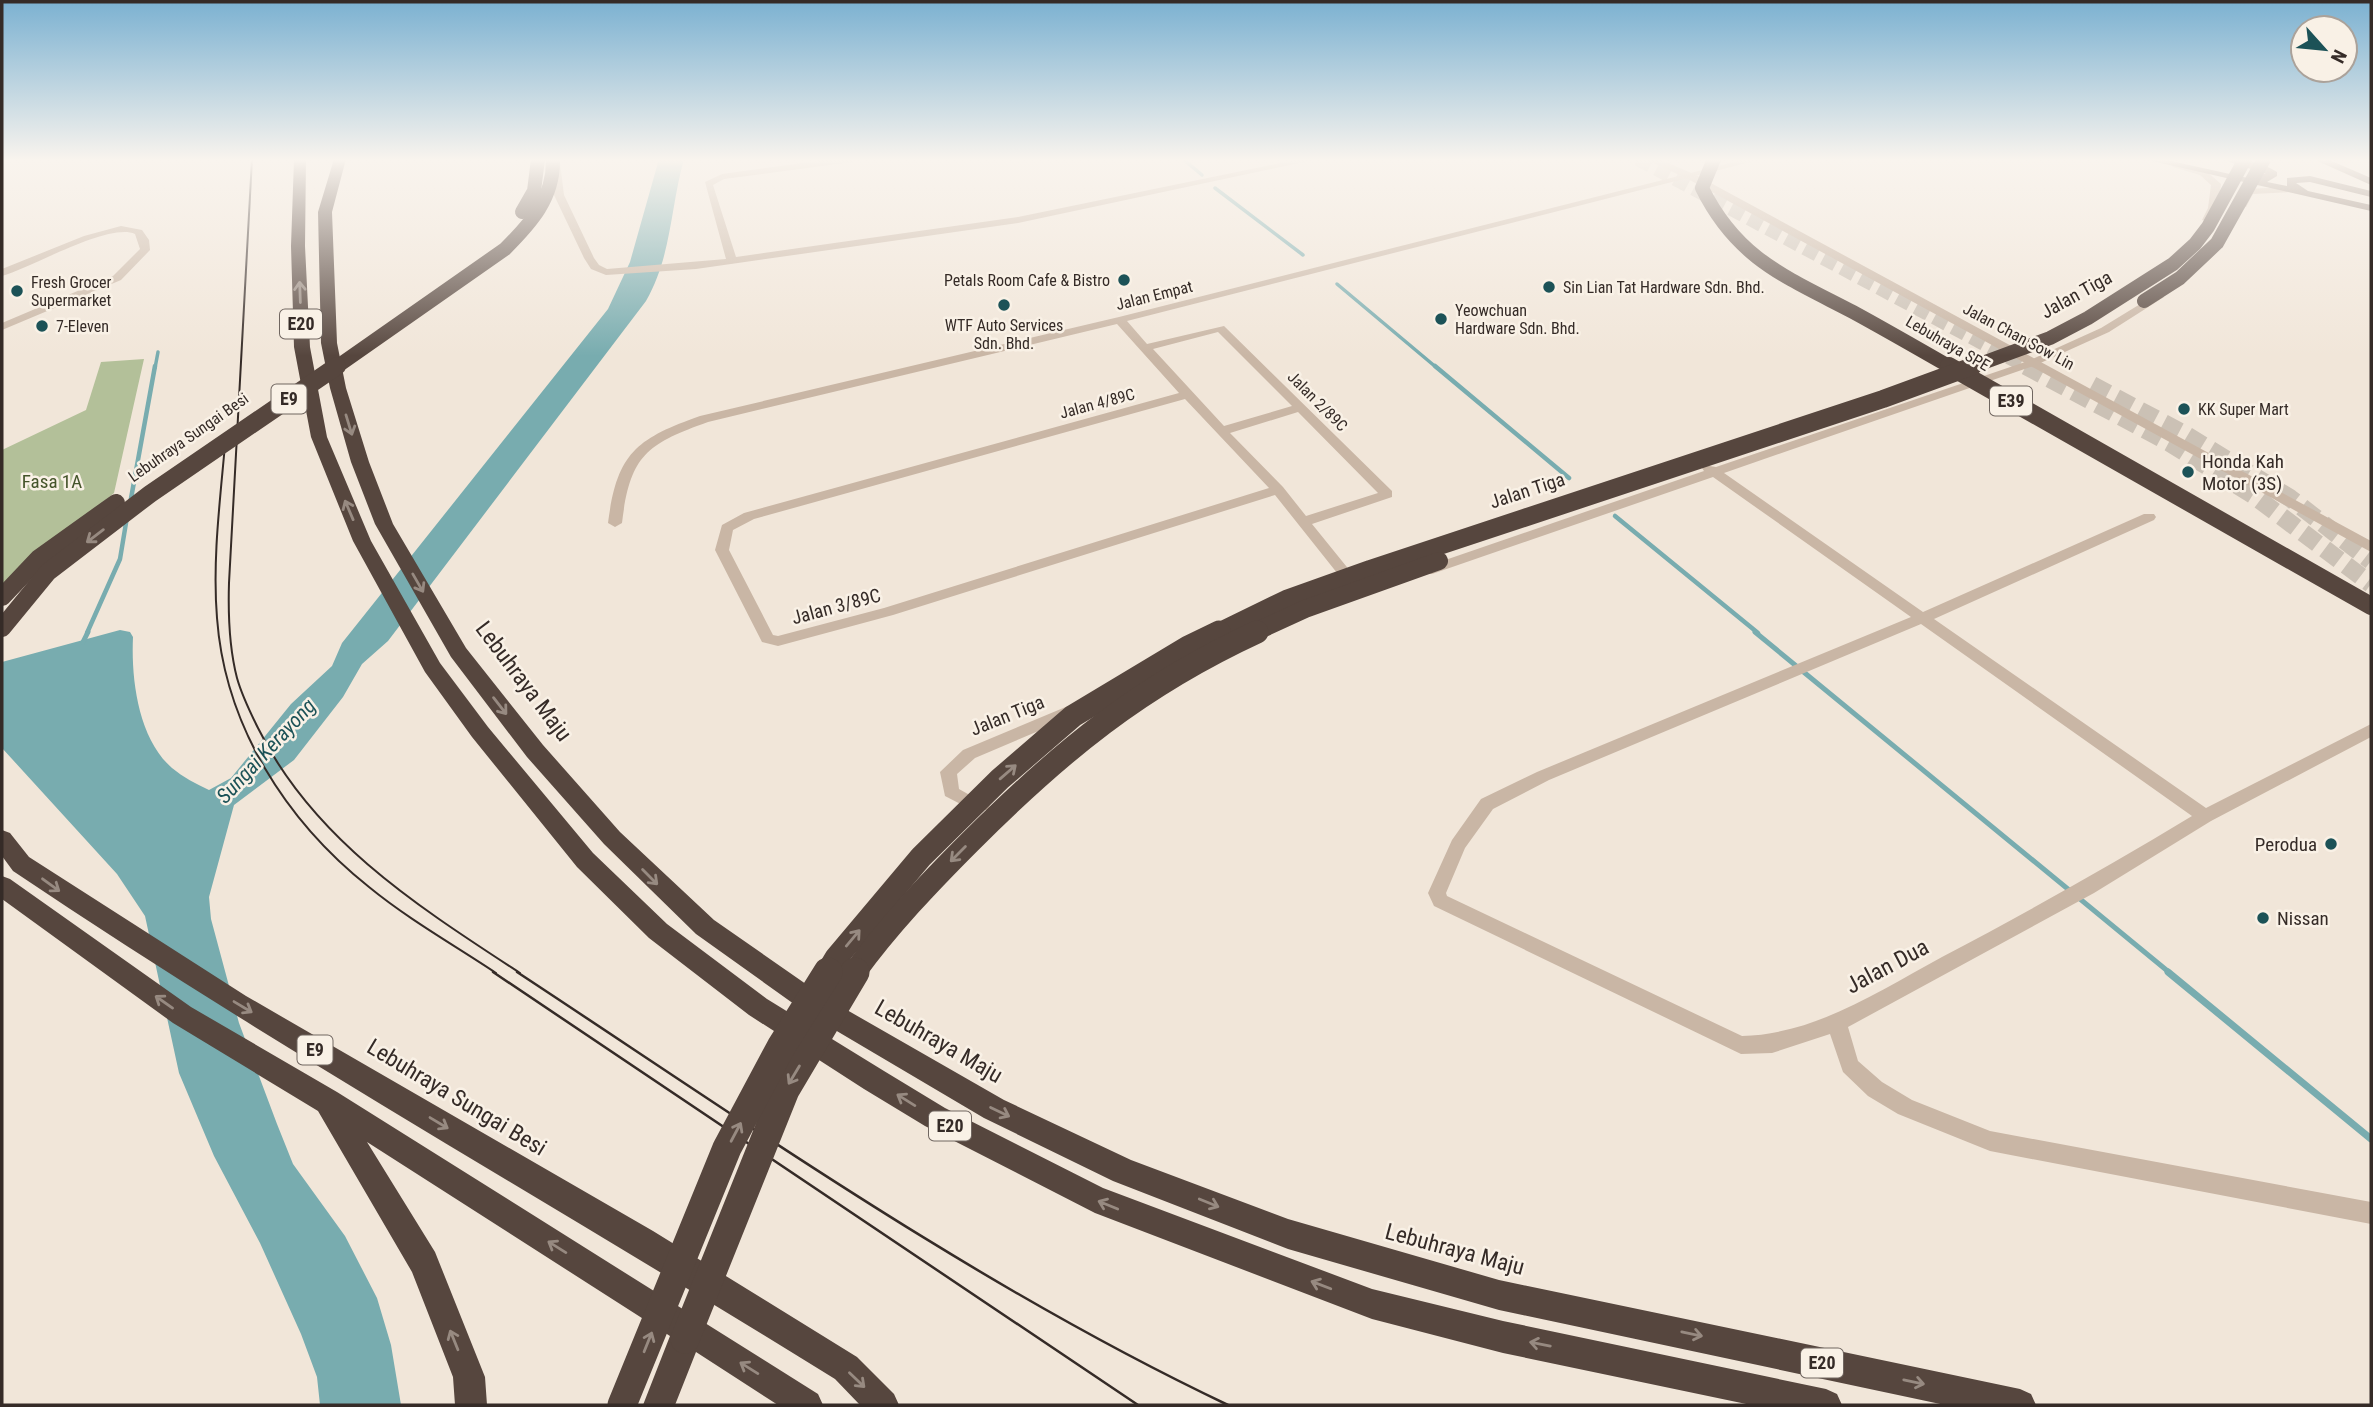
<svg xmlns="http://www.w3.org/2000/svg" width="2373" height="1407" viewBox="0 0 2373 1407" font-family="'Roboto Condensed',sans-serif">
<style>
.green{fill:#b3c099}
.water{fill:#78acaf}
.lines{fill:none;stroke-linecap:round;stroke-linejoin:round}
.stream-far3{stroke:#78acaf;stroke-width:3.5}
.stream-far2{stroke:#78acaf;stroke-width:4.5}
.stream-far1{stroke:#78acaf;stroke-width:5}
.stream{stroke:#78acaf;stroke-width:7}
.motorway-tunnel-far1{stroke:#cbc1b5;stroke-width:14;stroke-dasharray:14 7;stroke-linecap:butt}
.motorway-tunnel{stroke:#cbc1b5;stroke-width:18;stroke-dasharray:18 9;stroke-linecap:butt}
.minor{fill:#c9b6a5;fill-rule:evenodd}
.tertiary{fill:#c9b6a5;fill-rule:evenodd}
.primary{fill:#776357;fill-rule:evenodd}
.motorway{fill:#56463e;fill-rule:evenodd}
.tram-far1{stroke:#352b27;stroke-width:2}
.tram{stroke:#352b27;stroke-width:2.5}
.motorway-bridge-far3{stroke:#56463e;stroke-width:14}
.motorway-bridge-far2{stroke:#56463e;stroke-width:18}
.motorway-bridge-far1{stroke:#56463e;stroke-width:23}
.motorway-bridge{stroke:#56463e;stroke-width:29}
.oneway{stroke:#978a81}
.poi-dot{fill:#1c5257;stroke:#f9f1e6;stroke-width:2.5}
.labels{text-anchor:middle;stroke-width:5;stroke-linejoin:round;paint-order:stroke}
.far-poi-label{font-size:16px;fill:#352b27;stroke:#f9f1e6;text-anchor:start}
.far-street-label{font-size:16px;fill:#352b27;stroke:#f9f1e6}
.shield{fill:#f9f1e6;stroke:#706660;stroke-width:2}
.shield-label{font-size:18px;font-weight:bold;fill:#352b27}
.street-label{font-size:19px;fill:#352b27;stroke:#f9f1e6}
.poi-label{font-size:19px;fill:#352b27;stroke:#f9f1e6;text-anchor:start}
.park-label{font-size:19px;fill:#44542a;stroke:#f9f1e6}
.water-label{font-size:21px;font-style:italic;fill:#1c5257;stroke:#f9f1e6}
.near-street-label{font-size:23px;fill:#352b27;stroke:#f9f1e6}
</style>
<rect width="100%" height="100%" fill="#f1e6d9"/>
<path class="green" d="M 144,359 L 114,493 L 2,588 L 2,450 L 86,410 L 101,362 Z"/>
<path class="water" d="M 659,159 L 684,159 C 670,209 672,255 646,301 L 388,641 L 362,664 L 343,697 L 294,760 L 234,805 L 209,897 L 211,919 L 239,1023 L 277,1124 L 293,1164 L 345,1236 L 377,1298 L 391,1345 L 401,1405 L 320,1405 L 317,1377 L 301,1334 L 260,1243 L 214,1156 L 179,1073 L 145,916 L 117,874 L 2,748 L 2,662 L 120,630 L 130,632 L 133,637 C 131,679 138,738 172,768 C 183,777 196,784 209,790 L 231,778 L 291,704 L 332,666 L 342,643 L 608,309 L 630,262 Z"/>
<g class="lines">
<g class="stream-far3">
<path d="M 1183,159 L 1202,175"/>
<path d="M 1215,188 L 1303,255"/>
<path d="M 1337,284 L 1437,368"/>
<path d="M 155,368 L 158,352"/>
</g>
<g class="stream-far2">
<path d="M 1435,366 L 1569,478"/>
<path d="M 130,504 L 155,366"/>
<path d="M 1615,516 L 1758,633"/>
<path d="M 87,633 L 120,559 L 127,517"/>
</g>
<g class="stream-far1">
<path d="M 1755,632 L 2170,973"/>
<path d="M 83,642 L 88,632"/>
</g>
<path class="stream" d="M 2168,972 L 2371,1139"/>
<path class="motorway-tunnel-far1" d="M 1638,159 L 2029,368"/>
<g class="motorway-tunnel">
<path d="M 2026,366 L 2170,443 L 2253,495 L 2371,584"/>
<path d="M 2092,385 L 2186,435 L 2290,498 L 2371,561"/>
</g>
<g class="minor">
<path d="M 832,159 L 857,159 L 852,162 L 724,179 L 713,185 L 736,257 L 1018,217 L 1300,159 L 1318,159 L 1018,223 L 696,269 L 606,275 L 591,269 L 584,258 L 554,195 L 550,163 L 555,160 L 560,163 L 564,195 L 594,258 L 599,265 L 607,269 L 726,259 L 705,182 L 722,174 Z"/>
<path d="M 1746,159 L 1762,159 L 1127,321 L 1147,344 L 1224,326 L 1392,491 L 1392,497 L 1312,524 L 1359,582 L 1361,585 L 1359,588 L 1349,588 L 1275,495 L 893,615 L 778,646 L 762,642 L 715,550 L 722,525 L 744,513 L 1179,393 L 1117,324 L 708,422 C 646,444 630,456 622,523 L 615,527 L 608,523 C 617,454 635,439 700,416 L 1119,317 ZM 1218,332 L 1292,406 L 1224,426 L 1153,349 ZM 1185,399 L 1269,488 L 884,608 L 778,636 L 773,635 L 729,550 L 733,530 L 754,519 ZM 1298,412 L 1378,493 L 1306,516 L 1283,487 L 1230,433 Z"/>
<path d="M 2176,162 L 2206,171 L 2221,184 L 2218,208 L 2210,222 L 2202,220 L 2208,208 L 2211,185 L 2200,175 L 2173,167 L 2171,165 Z"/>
<path d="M 2289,187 L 2294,190 L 2292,192 L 2253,194 L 2246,207 L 2238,205 L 2247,189 Z"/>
<path d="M 121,226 L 142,230 L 149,240 L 150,250 L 121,280 L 2,330 L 2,323 L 113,276 L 140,249 L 135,234 C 109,222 31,268 2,276 L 2,269 L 84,236 Z"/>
<path d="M 2155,295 L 2164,297 L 2109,332 L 2036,365 L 1724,473 L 1923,612 L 2144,514 L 2154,514 L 2156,517 L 2154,520 L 1934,619 L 2206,808 L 2371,724 L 2371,737 L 2211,821 L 2094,893 L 1848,1027 L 1858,1061 L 1882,1082 L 1912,1100 L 1990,1131 L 2371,1202 L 2371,1224 L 1990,1151 L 1898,1114 L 1868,1096 L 1843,1072 L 1830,1034 L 1772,1053 L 1741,1054 L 1434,906 L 1428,893 L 1452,840 L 1481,799 L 1537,772 L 1911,617 L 1713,477 L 1432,574 L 1422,574 L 1420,571 L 1422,568 L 1704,471 L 1702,468 L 1703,465 L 1716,467 L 2028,361 L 2101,328 ZM 1921,624 L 2192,816 C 2109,866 2028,912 1942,957 C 1879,991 1816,1034 1742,1036 L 1447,896 L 1446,893 L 1465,848 L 1493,809 L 1549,780 Z"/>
<path d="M 1068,706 L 1076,712 L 1074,716 L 975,758 L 957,774 L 959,789 L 975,798 L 988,800 L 990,805 L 988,810 L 972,810 L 945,796 L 940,772 L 963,750 Z"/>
</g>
<path class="tertiary" d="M 1645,159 L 1659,159 L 1696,175 L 2371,541 L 2371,552 L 1688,179 Z"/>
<g class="primary">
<path d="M 2143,159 L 2162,159 L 2248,178 L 2253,174 L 2266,174 L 2221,159 C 2240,159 2260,161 2277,172 L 2277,176 L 2267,182 L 2287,186 L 2287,178 L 2310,176 L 2371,191 L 2371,197 L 2310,182 L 2296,183 L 2308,191 L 2371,205 L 2371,211 Z"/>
<path d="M 2313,159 L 2327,159 L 2371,178 L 2371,185 Z"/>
</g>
<g class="motorway">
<path d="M 294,159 L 306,159 L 305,246 L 310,347 L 327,437 L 371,541 L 440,663 L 488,727 L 593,853 L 667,924 L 767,999 L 884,1071 L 945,1108 L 1103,1188 L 1372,1289 L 1503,1321 L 1826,1389 L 1837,1394 L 1842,1405 L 1751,1405 L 1503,1353 L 1372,1319 L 1095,1213 L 925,1126 L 864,1089 L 749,1015 L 649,938 L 577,867 L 472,737 L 425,672 L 353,541 L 311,437 L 294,347 L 291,246 Z"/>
<path d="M 334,159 L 346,159 L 332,212 L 337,343 L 346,388 L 369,462 L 393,524 L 466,648 L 543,745 L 620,832 L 714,920 L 826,998 L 1004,1100 L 1131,1160 L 1288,1219 L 1499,1280 L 2020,1389 L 2031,1394 L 2036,1405 L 1945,1405 L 1499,1310 L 1288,1249 L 1113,1181 L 984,1118 L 808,1014 L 696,934 L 604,844 L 527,757 L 451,657 L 375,524 L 351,462 L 330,388 L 321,343 L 318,212 Z"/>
<path d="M 2,830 L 10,833 L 29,857 L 246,996 L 653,1231 L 857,1357 L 894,1394 L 899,1405 L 860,1405 L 835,1379 C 561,1209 280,1051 13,871 L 2,856 Z"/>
<path d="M 2,876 L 10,879 L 191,1007 L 337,1092 L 818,1394 L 823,1405 L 778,1405 L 696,1352 L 675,1405 L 643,1405 L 670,1336 L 367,1142 L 435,1252 L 485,1377 L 487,1405 L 455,1405 L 453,1377 L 412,1272 L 318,1111 L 173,1023 L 2,899 Z"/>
</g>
<g class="tram-far1">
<path d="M 252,159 L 229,583 C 228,615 229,647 237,678 C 242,696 250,712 258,728 C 313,840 419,907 520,973"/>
<path d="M 226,433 C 221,494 212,557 217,618 C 225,726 286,821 369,887 C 408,919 454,945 496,973"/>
</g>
<g class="tram">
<path d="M 493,972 L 1138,1405"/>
<path d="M 517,972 C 748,1124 977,1286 1228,1405"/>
</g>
<g class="motorway-bridge-far3">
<path d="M 1714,159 L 1702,188 C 1737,259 1786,277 1853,312 C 1886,330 1919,349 1952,368"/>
<path d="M 522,212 L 534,191 L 538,159"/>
<path d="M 2144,301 L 2180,278 L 2217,243 L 2264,159"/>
<path d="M 335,368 L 505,249 C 531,223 554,198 553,159"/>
<path d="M 1969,368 L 2050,338 L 2088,318 L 2173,264 L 2195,244 L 2208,227 L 2245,159"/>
</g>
<g class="motorway-bridge-far2">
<path d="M 1949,366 L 2371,606"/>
<path d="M 2,597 L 39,558 L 116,503"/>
<path d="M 2,628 L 48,572 L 150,494 L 337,366"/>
<path d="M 1216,633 L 1286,599 L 1370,569 L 1883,399 L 1973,366"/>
<path d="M 1253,633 L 1305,609 L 1439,561"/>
</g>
<g class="motorway-bridge-far1">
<path d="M 827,973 L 836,958 L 921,857 L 1000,779 L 1073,716 L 1188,647 L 1219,632"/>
<path d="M 854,973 C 889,925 929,883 970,842 C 1060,752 1140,686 1257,632"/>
</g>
<g class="motorway-bridge">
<path d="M 685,1339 L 785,1090 L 855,972"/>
<path d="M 622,1405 L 727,1148 L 781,1047 L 828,972"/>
</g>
</g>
<defs><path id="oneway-shaft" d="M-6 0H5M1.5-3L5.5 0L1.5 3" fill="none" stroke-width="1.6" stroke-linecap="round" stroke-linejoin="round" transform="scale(1.75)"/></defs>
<g class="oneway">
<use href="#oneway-shaft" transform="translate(300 292) rotate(-92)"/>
<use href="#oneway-shaft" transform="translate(349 425) rotate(73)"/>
<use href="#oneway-shaft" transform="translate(349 510) rotate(-113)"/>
<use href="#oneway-shaft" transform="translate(95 536) rotate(143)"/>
<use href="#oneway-shaft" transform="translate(418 583) rotate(60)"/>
<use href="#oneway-shaft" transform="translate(500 706) rotate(52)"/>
<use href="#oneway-shaft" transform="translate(1008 772) rotate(-41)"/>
<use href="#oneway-shaft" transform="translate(958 854) rotate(135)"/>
<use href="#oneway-shaft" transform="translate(650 877) rotate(45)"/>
<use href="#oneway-shaft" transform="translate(51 885) rotate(36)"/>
<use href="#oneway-shaft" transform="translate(853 938) rotate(-50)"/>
<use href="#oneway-shaft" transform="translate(164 1002) rotate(-145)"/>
<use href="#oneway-shaft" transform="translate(243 1007) rotate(31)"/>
<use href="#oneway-shaft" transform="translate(794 1075) rotate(121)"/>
<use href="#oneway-shaft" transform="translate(906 1100) rotate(-148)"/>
<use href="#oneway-shaft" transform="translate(1000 1112) rotate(26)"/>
<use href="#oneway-shaft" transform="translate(439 1123) rotate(31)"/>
<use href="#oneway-shaft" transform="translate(736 1132) rotate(-62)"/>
<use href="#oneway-shaft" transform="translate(1209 1203) rotate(22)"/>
<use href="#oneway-shaft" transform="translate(1108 1205) rotate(-158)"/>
<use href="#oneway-shaft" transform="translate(557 1247) rotate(-148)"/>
<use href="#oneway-shaft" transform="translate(1321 1285) rotate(-159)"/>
<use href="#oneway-shaft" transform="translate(1692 1334) rotate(12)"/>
<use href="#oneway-shaft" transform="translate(454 1340) rotate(-112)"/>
<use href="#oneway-shaft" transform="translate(648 1342) rotate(-68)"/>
<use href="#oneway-shaft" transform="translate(1540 1344) rotate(-169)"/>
<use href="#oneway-shaft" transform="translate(749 1368) rotate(-148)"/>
<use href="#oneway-shaft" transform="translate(857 1380) rotate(44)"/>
<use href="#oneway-shaft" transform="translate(1914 1382) rotate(12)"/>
</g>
<linearGradient id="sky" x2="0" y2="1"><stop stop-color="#7bb1d1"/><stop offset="0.45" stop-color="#f9f4ee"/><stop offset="1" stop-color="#f9f4ee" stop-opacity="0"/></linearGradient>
<rect width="2373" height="356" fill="url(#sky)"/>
<g class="poi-dot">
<circle cx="1124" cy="280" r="7"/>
<circle cx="1549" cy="287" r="7"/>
<circle cx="17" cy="291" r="7"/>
<circle cx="1004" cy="305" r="7"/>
<circle cx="1441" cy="319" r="7"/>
<circle cx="42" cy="326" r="7"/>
<circle cx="2184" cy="409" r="7"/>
<circle cx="2188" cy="472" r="7"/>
<circle cx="2331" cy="844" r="7"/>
<circle cx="2263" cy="918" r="7"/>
</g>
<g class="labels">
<g class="far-poi-label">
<text x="1110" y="286" text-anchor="end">Petals Room Cafe &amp; Bistro</text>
<text x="31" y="288">Fresh Grocer<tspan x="31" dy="18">Supermarket</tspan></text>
<text x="1563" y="293">Sin Lian Tat Hardware Sdn. Bhd.</text>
<text x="1455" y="316">Yeowchuan<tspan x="1455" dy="18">Hardware Sdn. Bhd.</tspan></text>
<text x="1004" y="331" text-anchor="middle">WTF Auto Services<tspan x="1004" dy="18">Sdn. Bhd.</tspan></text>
<text x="56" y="332">7-Eleven</text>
<text x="2198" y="415">KK Super Mart</text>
</g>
<g class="far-street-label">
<text transform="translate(1154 295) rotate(-14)" y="6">Jalan Empat</text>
<text transform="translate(2019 336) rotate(28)" y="6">Jalan Chan Sow Lin</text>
<text transform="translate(1948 343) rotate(30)" y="6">Lebuhraya SPE</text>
<text transform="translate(1318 401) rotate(45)" y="6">Jalan 2/89C</text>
<text transform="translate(1097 403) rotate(-15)" y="6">Jalan 4/89C</text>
<text transform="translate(188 437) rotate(-35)" y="6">Lebuhraya Sungai Besi</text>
</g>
<g class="shield">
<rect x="280" y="309.5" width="42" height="29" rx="5"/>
<rect x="271.5" y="384.5" width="35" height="29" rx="5"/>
<rect x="1990" y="386.5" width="42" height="29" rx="5"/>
<rect x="297.5" y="1035.5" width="35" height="29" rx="5"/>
<rect x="929" y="1111.5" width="42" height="29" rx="5"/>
<rect x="1801" y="1348.5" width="42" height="29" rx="5"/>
</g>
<g class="shield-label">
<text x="301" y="330">E20</text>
<text x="289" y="405">E9</text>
<text x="2011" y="407">E39</text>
<text x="315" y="1056">E9</text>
<text x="950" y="1132">E20</text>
<text x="1822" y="1369">E20</text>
</g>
<g class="street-label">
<text transform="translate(2076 294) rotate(-29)" y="7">Jalan Tiga</text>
<text transform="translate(1527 490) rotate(-18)" y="7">Jalan Tiga</text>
<text transform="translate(836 606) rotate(-15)" y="7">Jalan 3/89C</text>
<text transform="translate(1007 715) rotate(-22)" y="7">Jalan Tiga</text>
</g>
<g class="poi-label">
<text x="2202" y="468">Honda Kah<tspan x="2202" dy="22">Motor (3S)</tspan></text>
<text x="2317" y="851" text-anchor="end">Perodua</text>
<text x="2277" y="925">Nissan</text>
</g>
<g class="park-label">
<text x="52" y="488">Fasa 1A</text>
</g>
<g class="water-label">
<text transform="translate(266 751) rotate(-47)" y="7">Sungai Kerayong</text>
</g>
<g class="near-street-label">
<text transform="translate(524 681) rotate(53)" y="8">Lebuhraya Maju</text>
<text transform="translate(1887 966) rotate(-28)" y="8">Jalan Dua</text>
<text transform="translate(939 1041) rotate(30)" y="8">Lebuhraya Maju</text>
<text transform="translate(457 1097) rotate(31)" y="8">Lebuhraya Sungai Besi</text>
<text transform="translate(1455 1249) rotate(15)" y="8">Lebuhraya Maju</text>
</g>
</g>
<rect width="2373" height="1407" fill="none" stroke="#352b27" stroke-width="7"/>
<g transform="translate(2324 49) rotate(117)"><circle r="33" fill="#f9f1e6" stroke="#aba29a" stroke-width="2"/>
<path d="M0-5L12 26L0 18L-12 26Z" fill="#1c5257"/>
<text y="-10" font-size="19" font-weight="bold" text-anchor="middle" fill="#352b27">N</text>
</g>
</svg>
